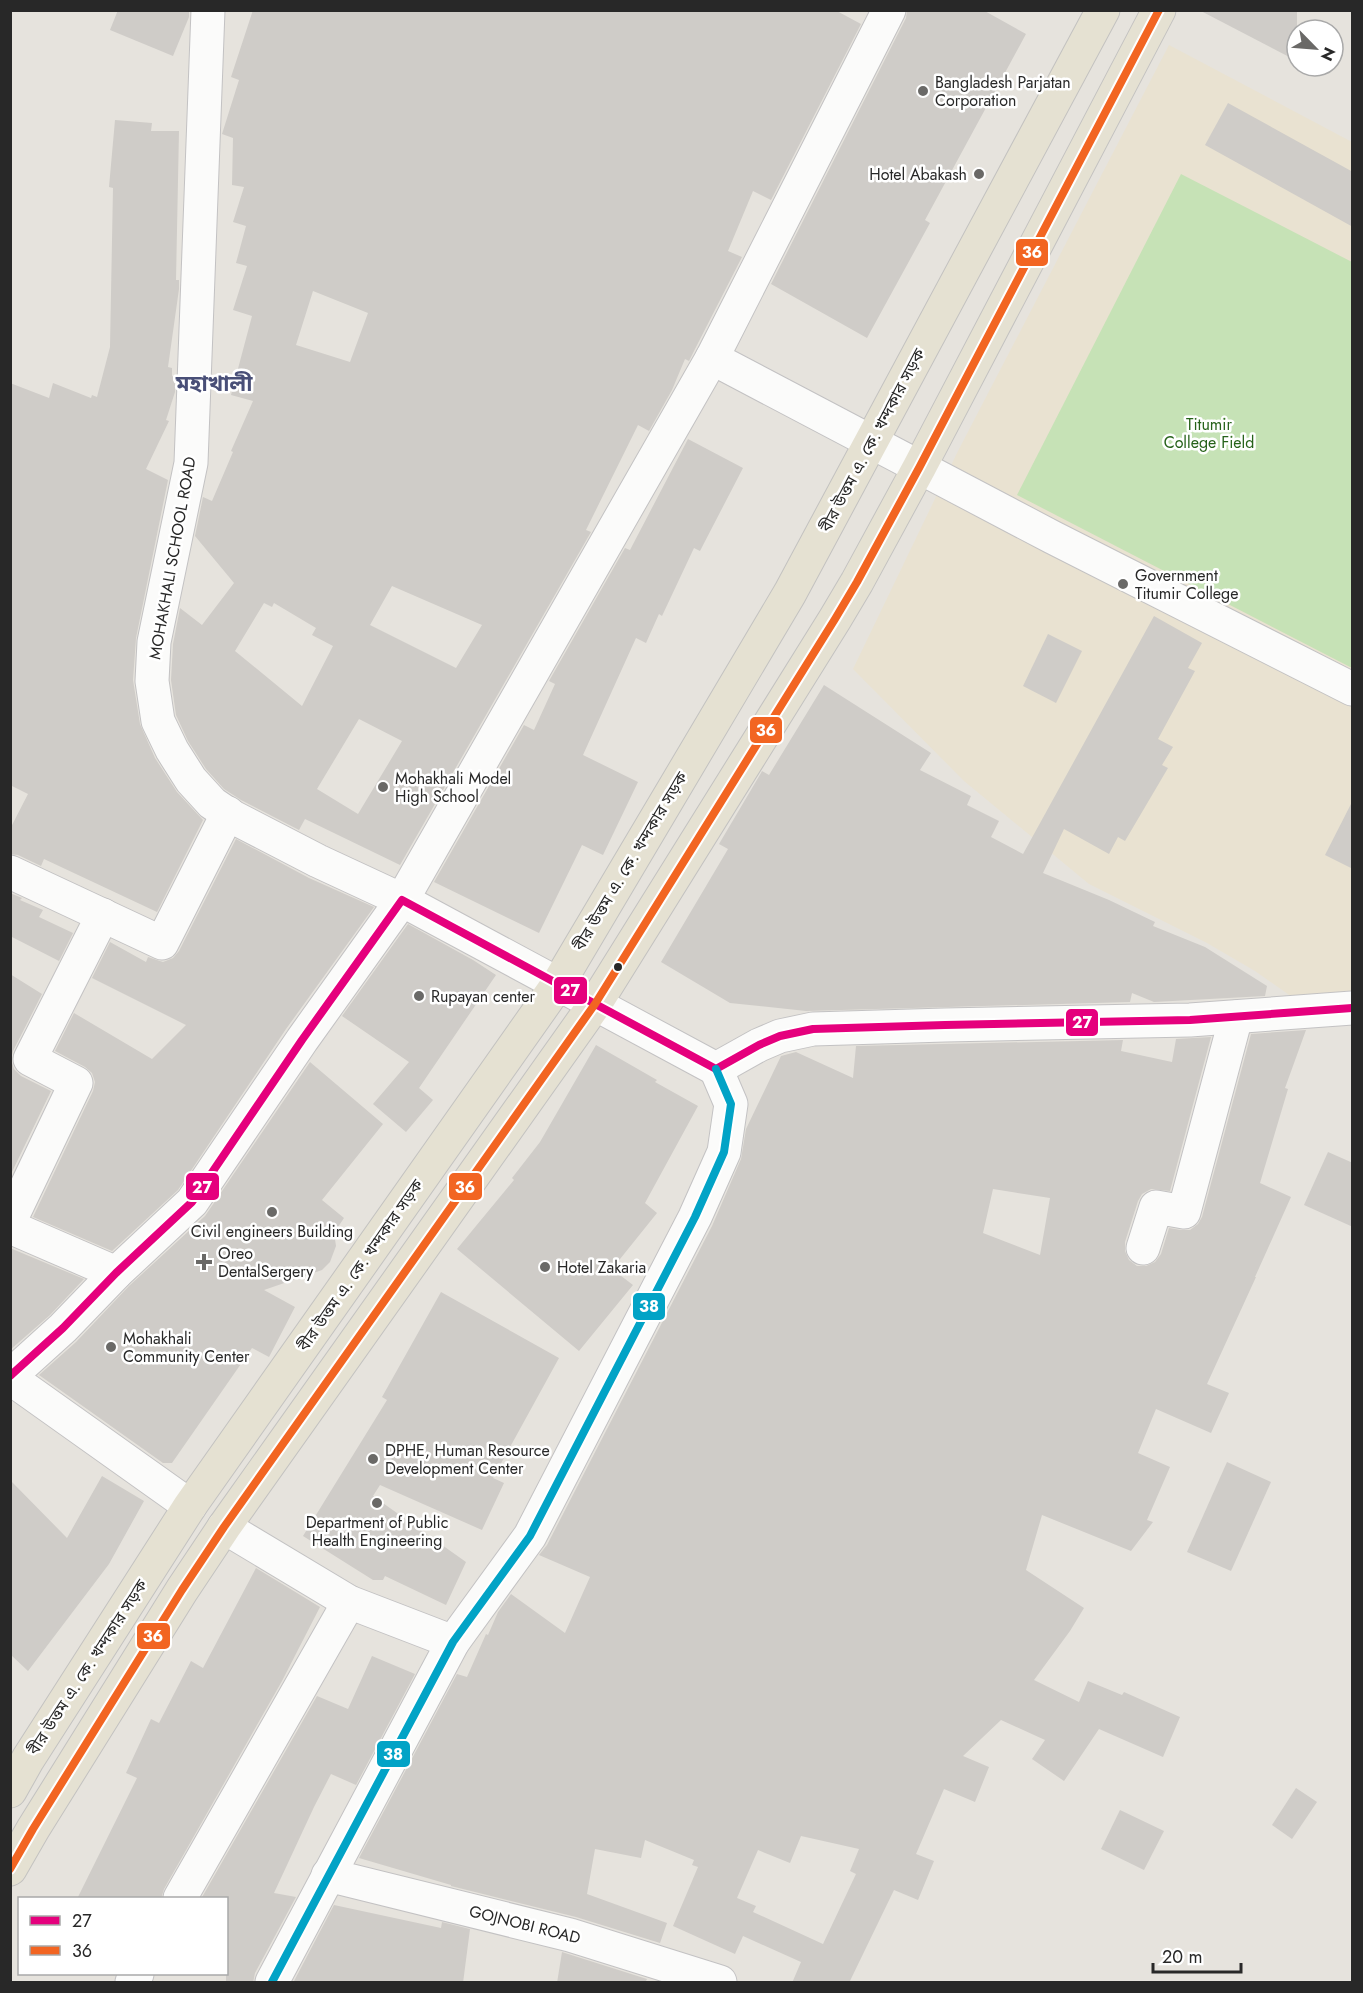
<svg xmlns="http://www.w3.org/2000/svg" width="1363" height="1993" viewBox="0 0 1363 1993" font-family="Jost,'Noto Sans Bengali',sans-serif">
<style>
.education{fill:#e9e2d1}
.green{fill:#c6e2b6}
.building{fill:#cfccc8;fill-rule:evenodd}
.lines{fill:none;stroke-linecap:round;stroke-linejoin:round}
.minor-casing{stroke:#c3c2c3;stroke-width:35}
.major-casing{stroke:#c3c2c0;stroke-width:35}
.minor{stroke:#fbfbfa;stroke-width:33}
.major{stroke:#e5e1d2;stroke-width:33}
.bus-1-casing{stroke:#fff;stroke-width:12}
.bus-2-casing{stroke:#fff;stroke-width:12}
.bus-3-casing{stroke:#fff;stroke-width:12}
.bus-1{stroke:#e5007d;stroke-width:8}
.bus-2{stroke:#f26522;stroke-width:8}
.bus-3{stroke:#02a3c6;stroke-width:8}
.poi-dot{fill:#6a6967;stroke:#fff;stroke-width:2}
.bus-dot{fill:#282828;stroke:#fff;stroke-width:2}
.labels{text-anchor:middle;stroke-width:5;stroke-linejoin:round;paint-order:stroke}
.poi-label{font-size:16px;fill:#282828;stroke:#fff;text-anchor:start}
.park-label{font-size:16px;fill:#26621a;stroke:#fff}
.street-label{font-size:16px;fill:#282828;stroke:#fff}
.district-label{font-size:22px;font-weight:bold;fill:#494f77;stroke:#fff}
.line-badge{stroke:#fff;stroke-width:2}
.badge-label{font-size:16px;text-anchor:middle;font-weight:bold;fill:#fff}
</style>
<rect width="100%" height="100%" fill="#e6e3dd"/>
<path class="education" d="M 1169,45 L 1352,142 L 1352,991 L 1295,999 L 1255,971 L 1207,943 L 1089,884 L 964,781 L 853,669 L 958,451 Z"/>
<path class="green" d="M 1181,174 L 1352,262 L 1352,668 L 1017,495 Z"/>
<g class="building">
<path d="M 118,10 L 189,10 L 189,17 L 173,56 L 110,30 Z"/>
<path d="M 253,10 L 835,10 L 861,24 L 771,200 L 753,191 L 728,251 L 742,257 L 695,349 L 689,361 L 685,359 L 672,390 L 649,431 L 638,425 L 586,530 L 591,532 L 400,865 L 305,819 L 299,830 L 241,800 L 224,789 L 206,769 L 188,741 L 176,715 L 171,680 L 173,644 L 180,608 L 202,625 L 234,583 L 195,536 L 203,497 L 212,501 L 233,452 L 231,451 L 253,401 L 231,395 L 252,316 L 233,310 L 247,266 L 236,263 L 246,226 L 233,222 L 244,187 L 232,185 L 233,138 L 222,134 L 239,80 L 231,77 ZM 313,291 L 368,313 L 350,362 L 296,345 ZM 392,586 L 482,625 L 456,668 L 370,625 ZM 264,603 L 272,607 L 274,603 L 316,628 L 312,635 L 333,646 L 302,706 L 235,651 ZM 359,719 L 402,741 L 358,814 L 317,789 Z"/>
<path d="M 907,10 L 983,10 L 1026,34 L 925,220 L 930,223 L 867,338 L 771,284 L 906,18 Z"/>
<path d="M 1199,10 L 1297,10 L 1297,61 Z"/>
<path d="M 1228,103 L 1353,172 L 1353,227 L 1205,145 Z"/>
<path d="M 115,120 L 152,123 L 151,131 L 179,131 L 176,280 L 179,280 L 179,289 L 168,367 L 172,368 L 172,376 L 175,378 L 175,392 L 166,420 L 169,421 L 146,469 L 168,480 L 136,638 L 133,680 L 140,724 L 155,758 L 177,792 L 203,820 L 157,912 L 44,859 L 41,866 L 18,855 L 10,854 L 10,829 L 28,794 L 10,785 L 10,383 L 49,398 L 53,383 L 91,398 L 92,395 L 97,397 L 110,347 L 113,188 L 109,187 Z"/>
<path d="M 688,439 L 743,468 L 700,551 L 694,548 L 662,616 L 659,614 L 646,643 L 636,638 L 583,755 L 638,782 L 603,855 L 582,845 L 539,933 L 434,882 L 524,725 L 534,730 L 555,684 L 549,681 L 625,548 L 630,550 Z"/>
<path d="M 1154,616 L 1202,643 L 1188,668 L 1195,671 L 1158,739 L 1173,747 L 1162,765 L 1168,768 L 1125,841 L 1118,837 L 1109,854 L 1064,829 L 1043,873 L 1109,900 L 1155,922 L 1153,926 L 1205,947 L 1267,986 L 1265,996 L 1154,1002 L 1132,993 L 1130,1002 L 806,1011 L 730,1003 L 661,962 L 728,849 L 719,844 L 761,773 L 762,771 L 769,775 L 824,685 L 931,753 L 920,770 L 971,796 L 967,805 L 999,821 L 991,837 L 1023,854 Z"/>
<path d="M 1048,634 L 1082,651 L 1056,703 L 1023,686 Z"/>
<path d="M 1353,800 L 1353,869 L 1325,855 Z"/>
<path d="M 236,839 L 309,878 L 374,907 L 286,1029 L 178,1190 L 112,1251 L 33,1217 L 93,1091 L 95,1082 L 92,1073 L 85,1067 L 55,1051 L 74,1013 L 152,1059 L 186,1025 L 92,978 L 110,942 L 146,962 L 148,957 L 163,962 L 173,958 L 179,951 Z"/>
<path d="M 10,893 L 22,898 L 20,900 L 43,910 L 39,917 L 73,933 L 59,961 L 10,936 Z"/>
<path d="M 408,924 L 473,960 L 496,975 L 419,1088 L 433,1100 L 406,1132 L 373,1104 L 409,1062 L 342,1016 Z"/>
<path d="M 10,974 L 42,994 L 13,1051 L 11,1059 L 14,1069 L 21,1076 L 51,1091 L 10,1176 Z"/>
<path d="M 1306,1030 L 1285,1088 L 1288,1089 L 1260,1183 L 1291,1197 L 1255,1277 L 1256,1277 L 1207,1384 L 1229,1393 L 1211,1433 L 1156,1409 L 1138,1453 L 1170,1467 L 1147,1520 L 1153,1522 L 1131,1551 L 1042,1515 L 1026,1570 L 1084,1608 L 1070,1631 L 1034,1680 L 1079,1702 L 1088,1681 L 1122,1695 L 1124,1692 L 1180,1717 L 1163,1757 L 1099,1729 L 1064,1781 L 1032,1759 L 1045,1740 L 1001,1720 L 963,1756 L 989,1767 L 975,1802 L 944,1789 L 916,1854 L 934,1861 L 918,1900 L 894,1890 L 849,1983 L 792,1983 L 801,1962 L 743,1936 L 735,1954 L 673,1926 L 698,1867 L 692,1865 L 694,1860 L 645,1840 L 641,1858 L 595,1849 L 587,1894 L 667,1923 L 660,1943 L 576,1917 L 451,1886 L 451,1885 L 359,1858 L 457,1674 L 467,1677 L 486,1634 L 488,1635 L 498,1612 L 511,1594 L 565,1633 L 590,1577 L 539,1555 L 547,1545 L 712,1226 L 741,1159 L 746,1129 L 781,1056 L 796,1052 L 853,1078 L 856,1046 L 1123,1040 L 1121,1051 L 1172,1062 L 1176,1039 L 1211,1037 L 1170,1191 L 1151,1189 L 1142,1194 L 1138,1201 L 1125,1242 L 1125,1251 L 1129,1260 L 1137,1266 L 1146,1266 L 1155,1262 L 1161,1254 L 1169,1228 L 1181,1230 L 1190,1230 L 1198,1224 L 1202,1217 L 1251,1034 ZM 993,1189 L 1050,1198 L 1040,1255 L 983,1233 ZM 801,1836 L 859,1849 L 850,1871 L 856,1874 L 823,1944 L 753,1912 L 756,1906 L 737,1898 L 758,1850 L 790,1863 Z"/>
<path d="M 596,1045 L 657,1080 L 655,1082 L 698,1106 L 645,1203 L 657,1213 L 612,1269 L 633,1285 L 579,1351 L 457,1249 L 514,1180 L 512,1178 L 540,1142 Z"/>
<path d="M 310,1062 L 383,1124 L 322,1200 L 344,1218 L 334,1233 L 336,1246 L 330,1262 L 322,1270 L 264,1290 L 295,1307 L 269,1357 L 252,1348 L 172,1463 L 163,1463 L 39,1375 L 76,1342 L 129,1286 L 205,1216 Z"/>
<path d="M 1328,1152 L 1353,1163 L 1353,1227 L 1304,1205 Z"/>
<path d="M 10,1248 L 84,1279 L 50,1315 L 10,1350 Z"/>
<path d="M 441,1292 L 559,1358 L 493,1478 L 504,1483 L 482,1530 L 380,1485 L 373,1496 L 466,1562 L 446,1605 L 385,1576 L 383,1580 L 373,1580 L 303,1536 L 387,1400 L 382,1397 Z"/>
<path d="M 1227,1462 L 1271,1482 L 1231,1571 L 1187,1552 Z"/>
<path d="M 102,1476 L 144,1501 L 109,1564 L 28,1671 L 10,1654 L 10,1480 L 67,1538 Z"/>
<path d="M 256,1568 L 320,1607 L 282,1681 L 164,1889 L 161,1899 L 77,1899 L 137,1778 L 126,1773 L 151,1719 L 159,1723 L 191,1661 L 203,1668 Z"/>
<path d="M 372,1656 L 415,1674 L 356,1785 L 331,1774 L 314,1807 L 274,1893 L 296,1897 L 255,1973 L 253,1983 L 226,1983 L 226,1899 L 201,1899 L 317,1696 L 348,1709 Z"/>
<path d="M 1296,1788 L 1317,1802 L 1292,1839 L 1272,1825 Z"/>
<path d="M 1120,1810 L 1164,1831 L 1144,1870 L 1101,1849 Z"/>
<path d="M 334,1905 L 441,1928 L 442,1922 L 470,1929 L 463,1983 L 293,1983 Z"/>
<path d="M 562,1952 L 565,1953 L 647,1979 L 645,1983 L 557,1983 Z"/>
</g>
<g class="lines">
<defs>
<g id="minor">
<path d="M 208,10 L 191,463 L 154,642 L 152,681 L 158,721 L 172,750 L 191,780 L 212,803 L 231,816 L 318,861 L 402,900 L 712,358 L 889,10"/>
<path d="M 712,358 L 1052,537 L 1352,689"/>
<path d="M 10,872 L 162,943 L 228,813"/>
<path d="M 10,1221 L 76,1083 L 30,1059 L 103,915"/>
<path d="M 10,1227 L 116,1273"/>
<path d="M 1143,1248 L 1156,1207 L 1184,1212 L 1236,1017"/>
<path d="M 10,1376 L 63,1328 L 116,1273 L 192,1202 L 302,1040 L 402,900 L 716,1069 L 759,1045 L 780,1036 L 813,1029 L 945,1025 L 1190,1020 L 1352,1008"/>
<path d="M 10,1378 L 190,1506"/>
<path d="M 224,1527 L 349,1602 L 453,1642"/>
<path d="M 328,1875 L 570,1935 L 720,1982"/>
<path d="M 180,1898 L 349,1602"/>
<path d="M 132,1982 L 137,1974"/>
<path d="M 272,1982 L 453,1642 L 530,1536 L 695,1217 L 724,1152 L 731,1104 L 716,1069"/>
</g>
<g id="major">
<path d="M 10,1791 L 28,1759 L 190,1506 L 558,984 L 790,593 L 1103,10"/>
<path d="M 10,1869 L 33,1829 L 182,1590 L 224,1527 L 595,1004 L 835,619 L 857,582 L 919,468 L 1159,10"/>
</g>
</defs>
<use href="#minor" class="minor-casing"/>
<use href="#major" class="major-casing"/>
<use href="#minor" class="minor"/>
<use href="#major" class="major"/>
<defs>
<path id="bus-1" d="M 10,1376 L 63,1328 L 116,1273 L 192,1202 L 302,1040 L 402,900 L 716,1069 L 759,1045 L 780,1036 L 813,1029 L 945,1025 L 1190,1020 L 1352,1008"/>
<path id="bus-2" d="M 10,1869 L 33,1829 L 182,1590 L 224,1527 L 595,1004 L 835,619 L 857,582 L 919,468 L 1159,10"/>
<path id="bus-3" d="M 272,1982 L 453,1642 L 530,1536 L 695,1217 L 724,1152 L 731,1104 L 716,1069"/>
</defs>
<use href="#bus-1" class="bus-1-casing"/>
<use href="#bus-2" class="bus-2-casing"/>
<use href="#bus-3" class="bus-3-casing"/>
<use href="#bus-1" class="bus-1"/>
<use href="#bus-2" class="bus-2"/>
<use href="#bus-3" class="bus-3"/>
</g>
<g class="poi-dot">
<circle cx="923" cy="91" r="6"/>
<circle cx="979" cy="174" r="6"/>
<circle cx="1123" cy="584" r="6"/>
<circle cx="383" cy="787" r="6"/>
<circle cx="419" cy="996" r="6"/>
<circle cx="272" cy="1212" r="6"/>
<path d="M201 1253h6v6h6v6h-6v6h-6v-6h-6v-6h6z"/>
<circle cx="545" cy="1267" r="6"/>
<circle cx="111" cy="1347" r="6"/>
<circle cx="373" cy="1459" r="6"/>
<circle cx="377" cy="1503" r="6"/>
</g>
<circle class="bus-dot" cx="618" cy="967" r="5"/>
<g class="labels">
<g class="poi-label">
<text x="935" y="88">Bangladesh Parjatan<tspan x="935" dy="18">Corporation</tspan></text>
<text x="967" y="180" text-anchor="end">Hotel Abakash</text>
<text x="1135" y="581">Government<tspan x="1135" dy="18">Titumir College</tspan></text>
<text x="395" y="784">Mohakhali Model<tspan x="395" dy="18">High School</tspan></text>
<text x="431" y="1002">Rupayan center</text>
<text x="272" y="1237" text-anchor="middle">Civil engineers Building</text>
<text x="218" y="1259">Oreo<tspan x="218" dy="18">DentalSergery</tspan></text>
<text x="557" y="1273">Hotel Zakaria</text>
<text x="123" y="1344">Mohakhali<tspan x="123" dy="18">Community Center</tspan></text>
<text x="385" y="1456">DPHE, Human Resource<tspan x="385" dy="18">Development Center</tspan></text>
<text x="377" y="1528" text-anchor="middle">Department of Public<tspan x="377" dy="18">Health Engineering</tspan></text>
</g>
<g class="park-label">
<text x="1209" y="430">Titumir<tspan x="1209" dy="18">College Field</tspan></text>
</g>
<g class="street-label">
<text transform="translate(872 440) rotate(-62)" y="6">বীর উত্তম এ. কে. খন্দকার সড়ক</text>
<text transform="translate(172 558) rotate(-80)" y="6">MOHAKHALI SCHOOL ROAD</text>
<text transform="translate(630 861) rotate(-59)" y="6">বীর উত্তম এ. কে. খন্দকার সড়ক</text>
<text transform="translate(360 1265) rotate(-55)" y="6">বীর উত্তম এ. কে. খন্দকার সড়ক</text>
<text transform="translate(87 1667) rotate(-57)" y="6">বীর উত্তম এ. কে. খন্দকার সড়ক</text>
<text transform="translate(525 1924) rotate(14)" y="6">GOJNOBI ROAD</text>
</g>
<g class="district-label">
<text x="214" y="391">মহাখালী</text>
</g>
</g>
<g class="line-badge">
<rect x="1015" y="238" width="34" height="29" rx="6" fill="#f26522"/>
<rect x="749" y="716" width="34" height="28" rx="6" fill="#f26522"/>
<rect x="553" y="976" width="35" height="29" rx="6" fill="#e5007d"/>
<rect x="1065" y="1008" width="34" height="29" rx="6" fill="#e5007d"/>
<rect x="185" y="1172" width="35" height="29" rx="6" fill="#e5007d"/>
<rect x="448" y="1172" width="35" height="29" rx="6" fill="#f26522"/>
<rect x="632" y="1292" width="34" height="29" rx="6" fill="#02a3c6"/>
<rect x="136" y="1622" width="35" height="28" rx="6" fill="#f26522"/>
<rect x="376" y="1740" width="35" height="28" rx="6" fill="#02a3c6"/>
</g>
<g class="badge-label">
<text x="1032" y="258">36</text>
<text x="766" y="736">36</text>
<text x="570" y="996">27</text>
<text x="1082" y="1028">27</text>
<text x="202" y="1193">27</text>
<text x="465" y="1193">36</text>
<text x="649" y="1312">38</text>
<text x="153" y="1642">36</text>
<text x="393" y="1760">38</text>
</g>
<rect width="1363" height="1993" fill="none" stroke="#282828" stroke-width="24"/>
<rect x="18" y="1897" width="210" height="78" fill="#ffffff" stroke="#a9a9a9" stroke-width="1.5"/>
<rect x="30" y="1916" width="30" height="9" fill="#e5007d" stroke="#a9a9a9" stroke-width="1.5"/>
<text x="72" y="1927" font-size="18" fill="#282828">27</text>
<rect x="30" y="1946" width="30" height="9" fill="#f26522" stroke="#a9a9a9" stroke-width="1.5"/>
<text x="72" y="1957" font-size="18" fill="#282828">36</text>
<g transform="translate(1315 48) rotate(115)"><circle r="28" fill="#ffffff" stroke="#a9a9a9" stroke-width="1.5"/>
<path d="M0-4.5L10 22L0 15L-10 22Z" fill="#6a6967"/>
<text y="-9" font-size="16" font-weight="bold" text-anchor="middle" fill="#282828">N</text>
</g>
<path d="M1153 1963v9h88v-9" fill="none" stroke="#282828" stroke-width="3"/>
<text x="1162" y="1963" font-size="18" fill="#282828" stroke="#ffffff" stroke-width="4.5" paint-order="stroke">20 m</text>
</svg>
